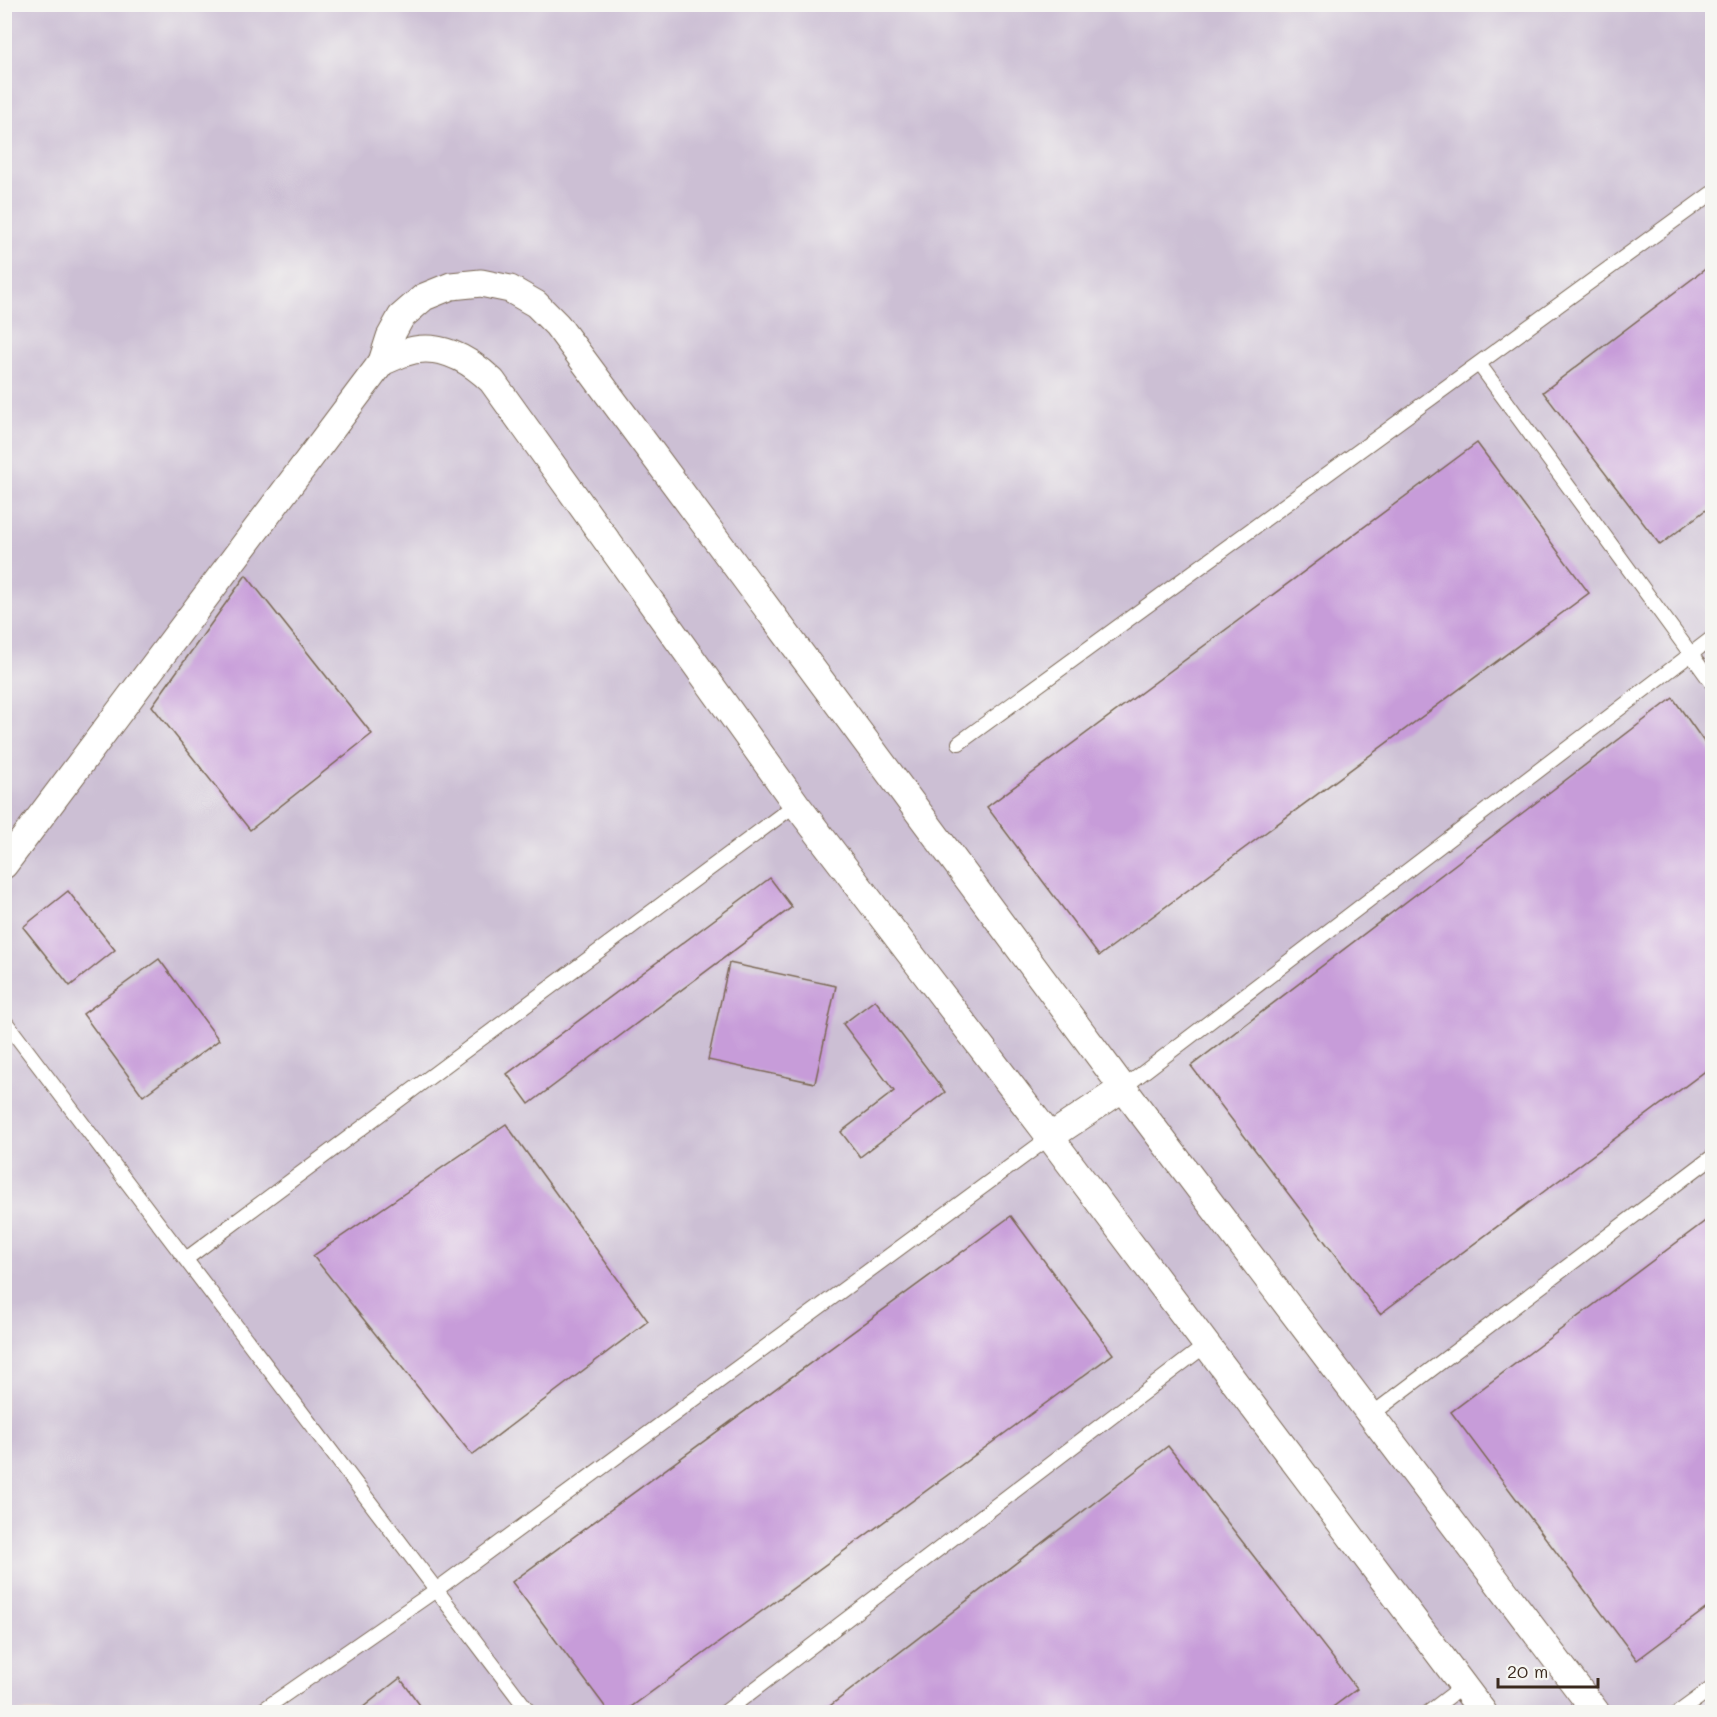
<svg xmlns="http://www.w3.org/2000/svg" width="1717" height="1717" viewBox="0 0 1717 1717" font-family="Mali,sans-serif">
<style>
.industrial{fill:#ccbfd4}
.building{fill:#c79cd9}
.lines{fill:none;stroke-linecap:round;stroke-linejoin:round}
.lane-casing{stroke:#7b6855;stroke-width:16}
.street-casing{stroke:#7b6855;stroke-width:29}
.lane{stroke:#fff;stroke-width:14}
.street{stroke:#fff;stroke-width:27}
</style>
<rect width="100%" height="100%" fill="#f6f6f2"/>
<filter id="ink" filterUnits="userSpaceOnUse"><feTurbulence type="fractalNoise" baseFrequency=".0167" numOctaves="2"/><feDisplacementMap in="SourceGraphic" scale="12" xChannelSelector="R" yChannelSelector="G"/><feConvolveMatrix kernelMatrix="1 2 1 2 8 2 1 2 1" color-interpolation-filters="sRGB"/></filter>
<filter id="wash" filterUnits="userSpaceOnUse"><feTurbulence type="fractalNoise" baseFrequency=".008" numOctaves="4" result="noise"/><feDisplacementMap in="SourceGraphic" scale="24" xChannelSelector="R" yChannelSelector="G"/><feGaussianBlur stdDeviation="1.35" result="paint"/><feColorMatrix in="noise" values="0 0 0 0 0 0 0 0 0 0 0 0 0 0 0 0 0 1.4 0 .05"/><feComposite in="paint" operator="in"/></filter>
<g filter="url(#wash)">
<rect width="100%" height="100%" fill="#f1dbbb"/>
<rect class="industrial" x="5" y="5" width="1707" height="1707"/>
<g id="blocks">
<g class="building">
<path d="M 1712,264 L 1712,505 L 1660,545 L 1543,392 Z"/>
<path d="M 1477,443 L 1589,593 L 1099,956 L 987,807 Z"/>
<path d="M 246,575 L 372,734 L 250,830 L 152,706 Z"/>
<path d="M 1673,698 L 1712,753 L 1712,1066 L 1380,1314 L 1191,1066 Z"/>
<path d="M 770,878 L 792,907 L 529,1104 L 507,1074 Z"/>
<path d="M 68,891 L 115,950 L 70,986 L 23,927 Z"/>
<path d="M 159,959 L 219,1040 L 143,1096 L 83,1014 Z"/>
<path d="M 729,963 L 836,986 L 815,1083 L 708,1060 Z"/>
<path d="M 875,1000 L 945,1092 L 860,1157 L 841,1132 L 894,1091 L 843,1024 Z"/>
<path d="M 506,1124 L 648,1321 L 472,1455 L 313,1256 Z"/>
<path d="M 1011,1216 L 1113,1354 L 624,1712 L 609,1712 L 512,1582 Z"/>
<path d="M 1712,1216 L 1712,1604 L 1637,1660 L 1451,1412 Z"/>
<path d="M 1168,1446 L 1357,1689 L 1326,1712 L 822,1712 Z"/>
<path d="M 400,1678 L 425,1712 L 357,1712 Z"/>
</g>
</g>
</g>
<g filter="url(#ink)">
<use href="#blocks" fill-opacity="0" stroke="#7b6855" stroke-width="1.5"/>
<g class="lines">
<defs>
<g id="lane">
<path d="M 1479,364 L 1712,683"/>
<path d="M 959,743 L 1712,193"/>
<path d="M 4,1020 L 529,1712"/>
<path d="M 1123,1088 L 1712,638"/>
<path d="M 186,1259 L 796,804"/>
<path d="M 1371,1415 L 1712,1157"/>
<path d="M 260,1712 L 436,1590 L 1050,1137"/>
<path d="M 725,1712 L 1206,1345"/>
<path d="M 1429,1712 L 1463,1686"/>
<path d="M 1679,1712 L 1712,1688"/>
</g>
<g id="street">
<path d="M 382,362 C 389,359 396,356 403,353 C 437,341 468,358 492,381 L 796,804 L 1050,1137 L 1483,1712"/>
<path d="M 4,865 L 382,362 L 390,337 L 401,317 L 424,297 L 451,286 L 481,283 L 510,289 L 536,304 L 557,325 L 1123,1088 L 1596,1712"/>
<path d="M 1050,1137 L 1123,1088"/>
</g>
</defs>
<use href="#lane" class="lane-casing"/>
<use href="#street" class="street-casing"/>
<use href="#lane" class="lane"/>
<use href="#street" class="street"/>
</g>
</g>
<rect width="1717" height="1717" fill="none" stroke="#f6f6f2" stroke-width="24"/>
<path d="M1498 1678v9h100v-9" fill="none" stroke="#3b2a1e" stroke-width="3"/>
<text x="1507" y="1678" font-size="18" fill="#3b2a1e" stroke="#f6f6f2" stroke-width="4.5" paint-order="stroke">20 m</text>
</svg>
